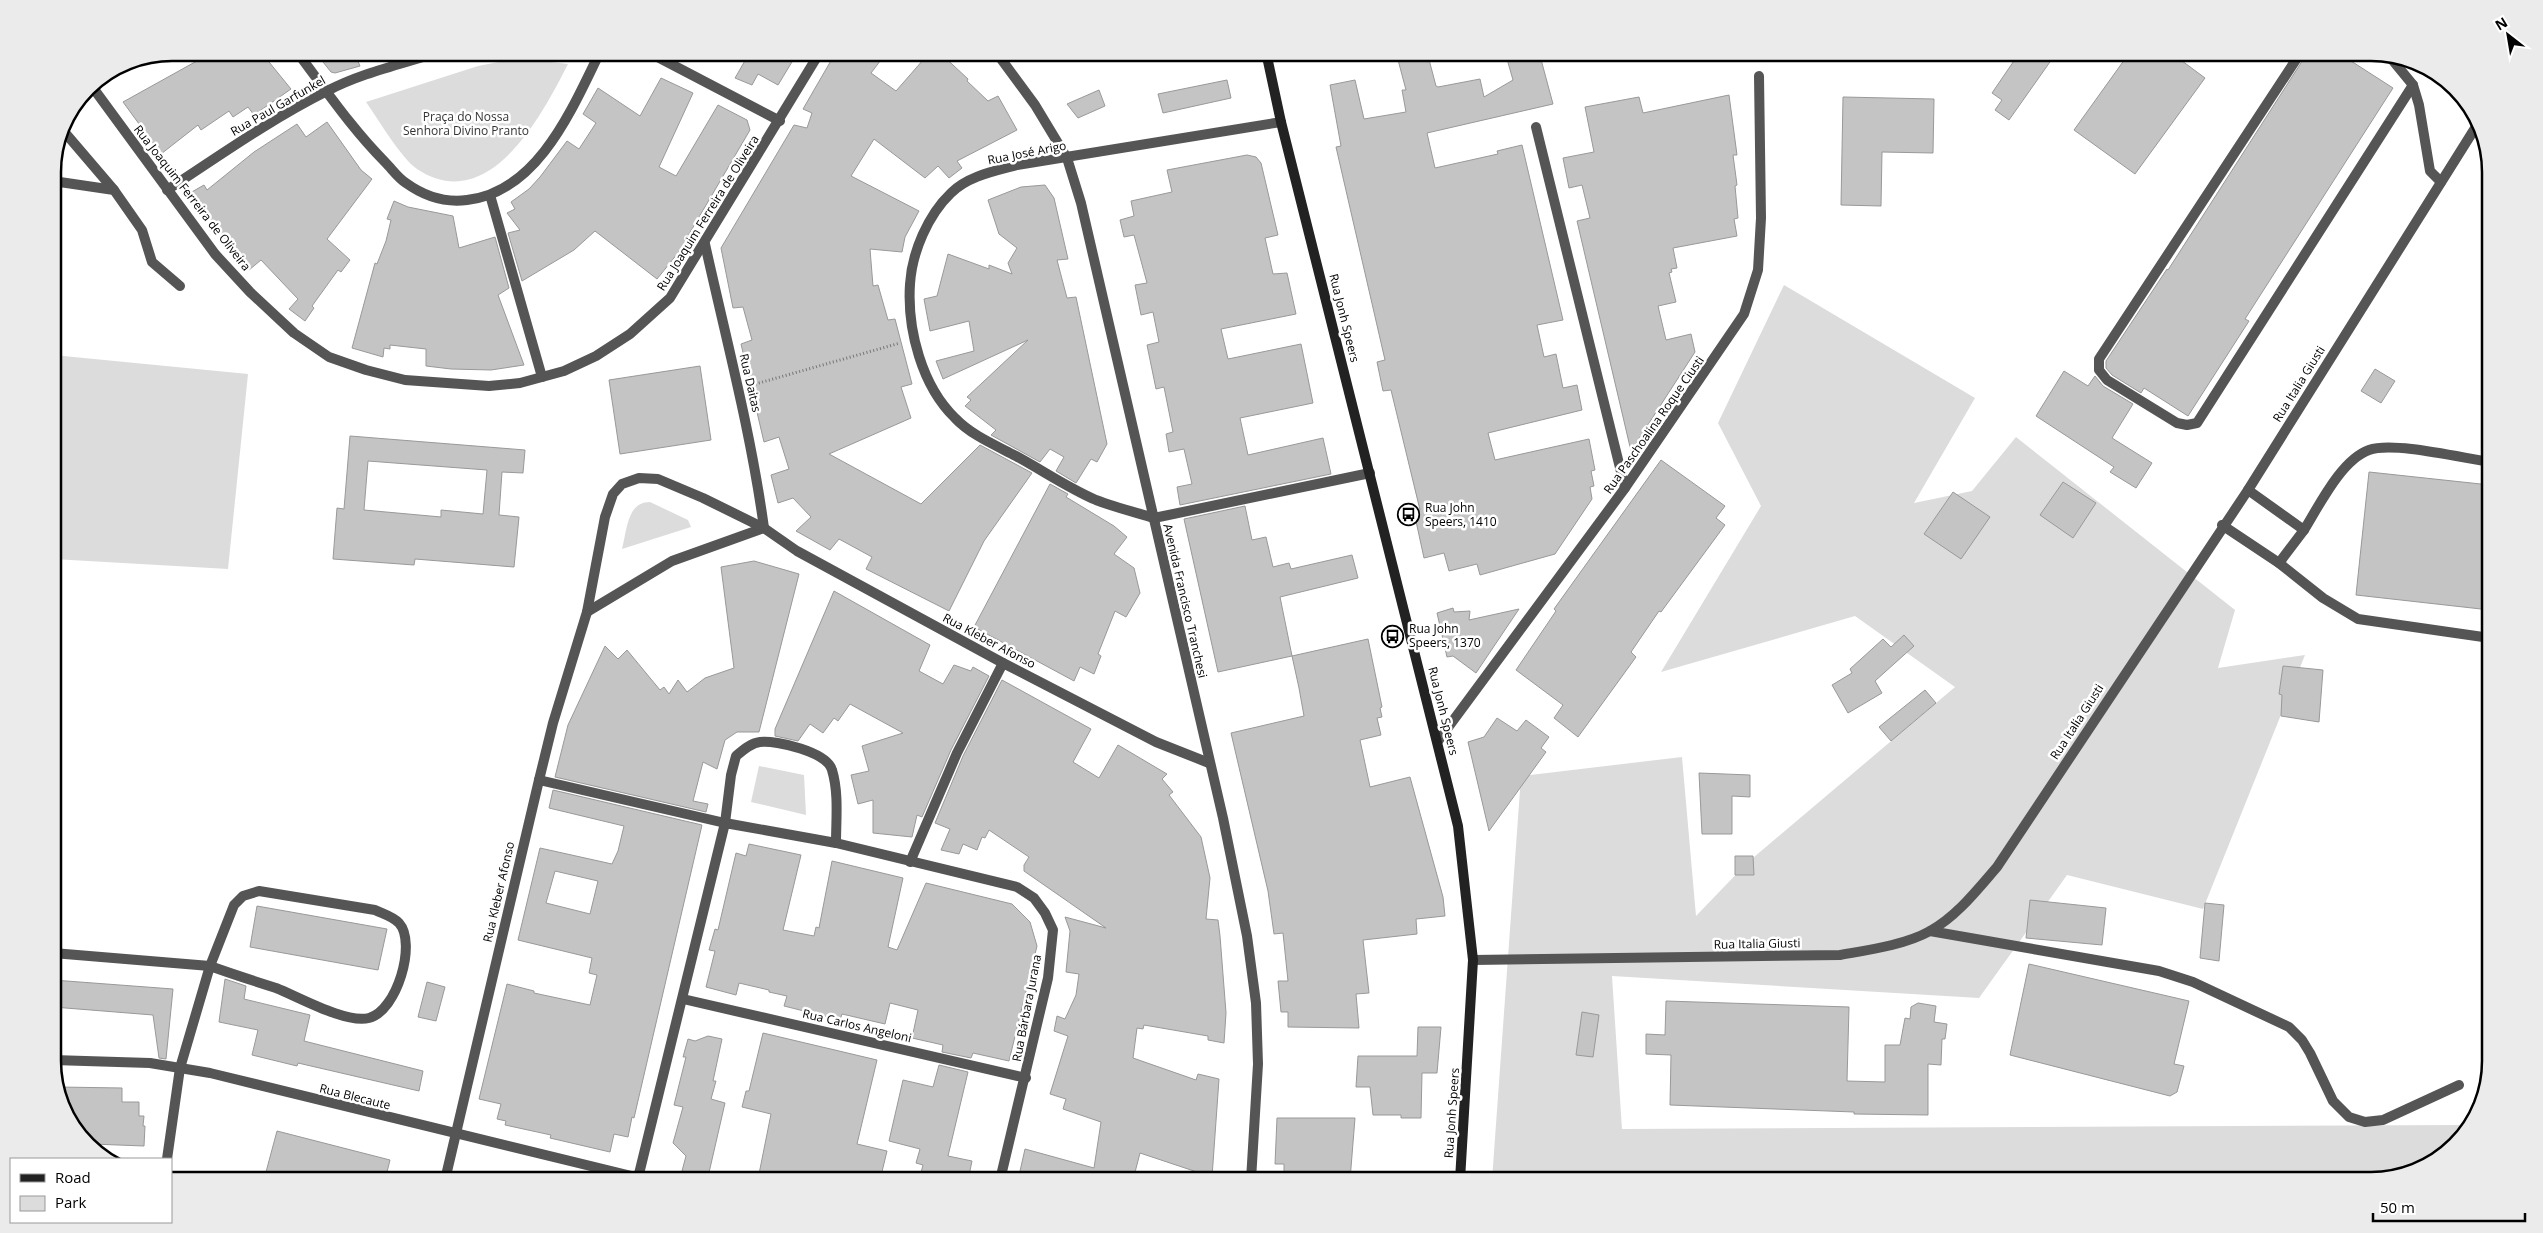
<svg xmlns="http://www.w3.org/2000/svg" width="2543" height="1233" viewBox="0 0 2543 1233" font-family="'Open Sans',sans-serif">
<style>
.green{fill:#dcdcdc}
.building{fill:#c4c4c4;stroke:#999;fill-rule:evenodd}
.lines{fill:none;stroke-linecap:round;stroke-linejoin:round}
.path{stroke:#777;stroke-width:3;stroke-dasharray:1 2.5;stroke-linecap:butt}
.service{stroke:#555;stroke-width:10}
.minor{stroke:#555;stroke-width:10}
.tertiary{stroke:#555;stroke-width:10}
.secondary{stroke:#222;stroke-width:10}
.labels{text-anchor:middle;stroke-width:5;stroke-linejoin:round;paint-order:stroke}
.street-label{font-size:12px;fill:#000;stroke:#fff}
.park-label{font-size:12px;fill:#333;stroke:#fff}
.poi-label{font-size:12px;fill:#000;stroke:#fff;text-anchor:start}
.rim{fill:none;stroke:#000;stroke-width:2.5}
</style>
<rect width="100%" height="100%" fill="#fff"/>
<g class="green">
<path d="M 509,60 L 534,60 L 568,64 C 542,115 489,217 417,169 C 401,158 378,119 366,102 L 478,66 Z"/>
<path d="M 1784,285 L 1975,398 L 1914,503 L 1972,491 L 2016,437 L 2235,610 L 2218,668 L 2305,655 L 2203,909 L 2067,875 L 1979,998 L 1612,976 L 1622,1129 L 2468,1125 L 2437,1160 L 2371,1180 L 1492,1180 L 1521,776 L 1682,757 L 1696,916 L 1747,863 L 1955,687 L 1855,616 L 1661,672 L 1761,506 L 1718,423 Z"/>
<path d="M 53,355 L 248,374 L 228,569 L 53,559 Z"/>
<path d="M 650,502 L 688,520 L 691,527 L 622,549 C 627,530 627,502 650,502 Z"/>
<path d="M 759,766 L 804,775 L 806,815 L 751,802 Z"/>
</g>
<g class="building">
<path d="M 213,52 L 280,52 L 269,62 L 291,89 L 254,115 L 248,107 L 233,117 L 229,111 L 201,130 L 198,125 L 161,154 L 123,102 Z"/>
<path d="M 315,52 L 354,52 L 360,66 L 335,73 L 331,72 Z"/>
<path d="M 750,52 L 798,52 L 778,85 L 758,74 L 752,85 L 735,78 Z"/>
<path d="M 836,52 L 887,52 L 871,73 L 896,91 L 930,52 L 939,52 L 968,79 L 967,81 L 988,101 L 998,96 L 1017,130 L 957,161 L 962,168 L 949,178 L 938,166 L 925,178 L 874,139 L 851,176 L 919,211 L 905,237 L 902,252 L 870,249 L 873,286 L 878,285 L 888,320 L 895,319 L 912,384 L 901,387 L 911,418 L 829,454 L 921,504 L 980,445 L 1032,473 L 984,541 L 949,611 L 866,569 L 872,557 L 839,539 L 830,550 L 796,531 L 811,517 L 793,498 L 778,503 L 771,475 L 789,469 L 779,437 L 764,442 L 741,344 L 752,340 L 743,307 L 733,308 L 721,248 L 794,125 L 807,128 L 812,113 L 803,109 Z"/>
<path d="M 1400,52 L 1427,52 L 1436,86 L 1438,87 L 1480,79 L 1484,97 L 1513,80 L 1505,52 L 1539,52 L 1553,104 L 1427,133 L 1435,168 L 1498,154 L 1497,151 L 1522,145 L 1563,320 L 1537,325 L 1544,357 L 1556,354 L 1563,388 L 1577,385 L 1582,410 L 1488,433 L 1495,460 L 1589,439 L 1595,470 L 1591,471 L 1594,486 L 1590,487 L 1592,499 L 1555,554 L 1480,575 L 1477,564 L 1449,571 L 1444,553 L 1424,558 L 1414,512 L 1420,510 L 1391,390 L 1383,391 L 1377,362 L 1385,360 L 1336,147 L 1341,146 L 1330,85 L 1355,80 L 1364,119 L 1406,112 L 1402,90 L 1406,90 L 1397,56 L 1400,55 Z"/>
<path d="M 2020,52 L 2057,52 L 2009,120 L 1995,110 L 2002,100 L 1992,93 Z"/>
<path d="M 2130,52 L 2170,52 L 2205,78 L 2135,174 L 2074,130 Z"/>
<path d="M 2308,52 L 2337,52 L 2393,88 L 2245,319 L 2249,321 L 2188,416 L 2144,388 L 2141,393 L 2112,375 L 2106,368 L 2106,361 L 2167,269 L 2168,270 Z"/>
<path d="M 661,78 L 693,93 L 659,167 L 676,176 L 718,105 L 747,120 L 750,130 L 678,253 L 657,279 L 595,231 L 574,250 L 522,281 L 508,233 L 520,230 L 507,213 L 515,209 L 511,202 L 529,189 L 540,177 L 567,141 L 579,149 L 596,123 L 583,114 L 598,88 L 640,116 Z"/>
<path d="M 1227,80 L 1231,98 L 1163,113 L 1158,94 Z"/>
<path d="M 1099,90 L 1105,106 L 1078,118 L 1067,104 Z"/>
<path d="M 1729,95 L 1737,155 L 1733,155 L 1737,185 L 1735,186 L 1738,218 L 1734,219 L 1737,236 L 1673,248 L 1677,268 L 1671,269 L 1672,272 L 1669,273 L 1676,302 L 1658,306 L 1666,340 L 1691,334 L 1695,352 L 1631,451 L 1577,221 L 1590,218 L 1582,185 L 1569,188 L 1563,158 L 1594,152 L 1585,107 L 1639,97 L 1643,113 Z"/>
<path d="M 1843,97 L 1934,99 L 1933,153 L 1882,152 L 1881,206 L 1841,205 Z"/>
<path d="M 327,122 L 361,170 L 372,179 L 327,239 L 350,260 L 341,272 L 338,270 L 312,306 L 314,308 L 305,321 L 289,309 L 298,299 L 261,260 L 249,270 L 190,193 L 204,185 L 207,190 L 254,152 L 297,124 L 306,137 Z"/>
<path d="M 1247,155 L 1256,157 L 1261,163 L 1278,235 L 1265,238 L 1273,274 L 1287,273 L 1296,314 L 1221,329 L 1228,359 L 1301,344 L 1313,403 L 1240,418 L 1248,455 L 1323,438 L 1331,474 L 1180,505 L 1177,487 L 1192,484 L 1184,449 L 1169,452 L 1166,434 L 1173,432 L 1164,387 L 1156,389 L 1147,345 L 1159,342 L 1153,312 L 1141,315 L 1135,285 L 1147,283 L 1134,235 L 1124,237 L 1120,220 L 1134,216 L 1131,201 L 1172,192 L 1167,170 Z"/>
<path d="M 1045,185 L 1054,198 L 1068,259 L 1057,260 L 1067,298 L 1076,297 L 1107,444 L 1097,462 L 1091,459 L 1076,483 L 1056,471 L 1064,457 L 1050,449 L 1040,462 L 991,435 L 996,430 L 965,406 L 971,400 L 967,397 L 1028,340 L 943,379 L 936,361 L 974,351 L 969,321 L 930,331 L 924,299 L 937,296 L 948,254 L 989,269 L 989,265 L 1012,274 L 1008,263 L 1017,248 L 999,234 L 988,200 L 1021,187 Z"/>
<path d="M 394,201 L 408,207 L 453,216 L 459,248 L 495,237 L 509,288 L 498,295 L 524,365 L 491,370 L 451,369 L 426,366 L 426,349 L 390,345 L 390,349 L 384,348 L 383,357 L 352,348 L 375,263 L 377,264 L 386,241 L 391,220 L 387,219 Z"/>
<path d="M 700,366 L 711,440 L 620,454 L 609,380 Z"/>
<path d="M 2375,369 L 2395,381 L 2381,403 L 2361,391 Z"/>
<path d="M 2064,371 L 2088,386 L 2095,376 L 2103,386 L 2133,404 L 2112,438 L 2152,463 L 2136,488 L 2110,472 L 2114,467 L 2036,416 Z"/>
<path d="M 350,436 L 525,450 L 523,473 L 502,472 L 499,515 L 519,517 L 514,567 L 415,559 L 414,565 L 333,559 L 337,508 L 344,509 ZM 368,461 L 487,470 L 483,514 L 441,510 L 441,517 L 364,510 Z"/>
<path d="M 1661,460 L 1725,506 L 1716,518 L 1725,525 L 1661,612 L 1659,611 L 1631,652 L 1636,657 L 1578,737 L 1554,718 L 1563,705 L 1516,670 L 1556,611 L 1554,609 Z"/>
<path d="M 2369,472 L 2490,485 L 2490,610 L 2356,595 Z"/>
<path d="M 2063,482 L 2096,503 L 2073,538 L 2040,515 Z"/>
<path d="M 1050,484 L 1068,494 L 1066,497 L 1114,526 L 1127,537 L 1114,554 L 1134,568 L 1140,593 L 1126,617 L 1115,611 L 1098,654 L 1101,656 L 1094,674 L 1080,667 L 1074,681 L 974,627 Z"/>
<path d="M 1953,492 L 1990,517 L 1961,559 L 1924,534 Z"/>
<path d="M 1245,506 L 1252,540 L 1266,537 L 1273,567 L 1289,563 L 1291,569 L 1352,555 L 1358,578 L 1280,597 L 1292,656 L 1368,639 L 1382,707 L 1380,708 L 1382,717 L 1377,718 L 1381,735 L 1360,740 L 1370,787 L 1410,777 L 1443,897 L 1445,916 L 1416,919 L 1417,934 L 1363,940 L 1369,993 L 1356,994 L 1359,1028 L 1288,1027 L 1288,1012 L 1281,1012 L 1278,981 L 1288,981 L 1283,933 L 1274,934 L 1268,891 L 1231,733 L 1304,716 L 1299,688 L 1292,656 L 1218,672 L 1184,519 Z"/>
<path d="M 754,561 L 799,574 L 759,732 L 737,732 L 725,740 L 717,769 L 703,762 L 693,801 L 708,804 L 706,812 L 555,777 L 568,725 L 605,646 L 618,659 L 627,650 L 660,690 L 664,687 L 669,694 L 678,680 L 687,692 L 705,678 L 734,668 L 721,567 Z"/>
<path d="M 834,591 L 930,645 L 919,671 L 943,684 L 954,665 L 971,671 L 973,667 L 989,676 L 951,750 L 922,817 L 917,815 L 912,837 L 873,833 L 873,800 L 858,804 L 851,775 L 869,771 L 862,746 L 903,733 L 850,704 L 838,721 L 834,718 L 823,733 L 810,724 L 798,741 L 775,736 L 775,729 Z"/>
<path d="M 1453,608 L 1454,612 L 1470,611 L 1469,620 L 1519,609 L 1476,673 L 1453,656 L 1447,657 L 1437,613 Z"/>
<path d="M 1904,635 L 1914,646 L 1875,681 L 1882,693 L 1848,713 L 1832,685 L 1852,673 L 1850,669 L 1883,639 L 1891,647 Z"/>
<path d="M 2283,666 L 2323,670 L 2319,722 L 2281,716 L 2282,695 L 2279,694 Z"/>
<path d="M 1002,680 L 1091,729 L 1073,762 L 1099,778 L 1118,745 L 1167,774 L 1162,779 L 1173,792 L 1169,795 L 1201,837 L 1210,878 L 1206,919 L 1218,920 L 1220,936 L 1226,1013 L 1224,1043 L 1208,1040 L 1208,1036 L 1144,1025 L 1143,1029 L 1137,1028 L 1133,1058 L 1196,1080 L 1198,1074 L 1219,1079 L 1212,1177 L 1140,1153 L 1133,1180 L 1018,1180 L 1025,1149 L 1094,1168 L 1101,1122 L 1063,1109 L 1066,1099 L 1050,1094 L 1068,1036 L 1054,1031 L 1057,1016 L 1065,1019 L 1076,995 L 1079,974 L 1066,972 L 1070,931 L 1065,917 L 1106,928 L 1024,871 L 1024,865 L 1029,857 L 989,830 L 985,838 L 982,837 L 977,850 L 963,844 L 959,854 L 941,850 L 950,829 L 935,823 L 963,756 Z"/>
<path d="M 1925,690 L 1936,703 L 1891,741 L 1879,727 Z"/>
<path d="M 1497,718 L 1517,731 L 1526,720 L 1549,737 L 1541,748 L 1546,752 L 1489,831 L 1468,742 L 1484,737 Z"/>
<path d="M 1699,773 L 1750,775 L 1750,797 L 1732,796 L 1732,834 L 1702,834 Z"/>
<path d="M 553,790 L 702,825 L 634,1118 L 632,1117 L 628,1137 L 614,1134 L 610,1152 L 550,1138 L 551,1135 L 505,1125 L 506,1121 L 497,1119 L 501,1104 L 479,1099 L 507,984 L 534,991 L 534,993 L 590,1005 L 597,975 L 589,973 L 592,958 L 518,940 L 540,848 L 612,864 L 618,851 L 624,826 L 549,808 ZM 555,871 L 598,881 L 590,914 L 546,903 Z"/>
<path d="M 749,844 L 801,855 L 783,930 L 814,936 L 816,927 L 819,928 L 832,861 L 903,878 L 888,947 L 897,950 L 926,883 L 1012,904 L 1030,922 L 1037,946 L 1009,1061 L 973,1053 L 971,1058 L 942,1052 L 943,1045 L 912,1038 L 918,1010 L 890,1003 L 885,1024 L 842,1014 L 840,1020 L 784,1006 L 787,996 L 769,992 L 769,990 L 739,983 L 736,995 L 706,987 L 715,951 L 709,950 L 715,929 L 718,930 L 736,853 L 746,856 Z"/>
<path d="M 1735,856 L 1753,856 L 1754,875 L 1735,875 Z"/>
<path d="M 2030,900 L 2106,908 L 2102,945 L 2026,938 Z"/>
<path d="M 2205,903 L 2224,905 L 2219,961 L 2200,958 Z"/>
<path d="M 257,906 L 387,929 L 378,970 L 250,947 Z"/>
<path d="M 2029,964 L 2189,1001 L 2174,1064 L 2184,1066 L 2177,1092 L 2170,1096 L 2010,1055 Z"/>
<path d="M 225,979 L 246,986 L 244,999 L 310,1015 L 304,1041 L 423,1071 L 419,1091 L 298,1063 L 297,1066 L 252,1055 L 258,1030 L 219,1022 Z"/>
<path d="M 53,980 L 173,989 L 166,1059 L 159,1058 L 153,1015 L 53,1007 Z"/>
<path d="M 427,982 L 445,987 L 436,1021 L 418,1017 Z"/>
<path d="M 1666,1001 L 1849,1007 L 1847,1081 L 1885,1082 L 1885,1045 L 1900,1045 L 1905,1018 L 1910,1019 L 1911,1007 L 1918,1003 L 1936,1006 L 1934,1022 L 1947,1024 L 1945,1039 L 1942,1039 L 1941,1065 L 1928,1064 L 1928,1115 L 1854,1114 L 1854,1112 L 1670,1105 L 1671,1055 L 1646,1054 L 1646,1034 L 1665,1035 Z"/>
<path d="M 1582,1012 L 1599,1015 L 1593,1057 L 1576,1055 Z"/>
<path d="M 1418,1027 L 1441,1027 L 1437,1073 L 1422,1073 L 1421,1118 L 1401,1118 L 1401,1115 L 1373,1115 L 1370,1087 L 1356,1087 L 1358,1056 L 1417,1056 Z"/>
<path d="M 763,1033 L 877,1060 L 857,1144 L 887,1151 L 880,1180 L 787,1180 L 759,1174 L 771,1114 L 742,1107 L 746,1091 L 749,1091 Z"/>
<path d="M 708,1036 L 722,1039 L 713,1081 L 716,1081 L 711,1099 L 725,1103 L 708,1177 L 682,1171 L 686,1156 L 673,1143 L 683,1107 L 674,1105 L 686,1057 L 683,1057 L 688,1039 L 695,1041 Z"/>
<path d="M 939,1065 L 968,1072 L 948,1156 L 972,1161 L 968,1180 L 919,1180 L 923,1165 L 916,1163 L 920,1149 L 889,1141 L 903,1080 L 933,1087 Z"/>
<path d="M 59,1087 L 122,1088 L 122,1102 L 139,1102 L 139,1116 L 144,1116 L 143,1126 L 145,1126 L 144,1146 L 92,1144 L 73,1127 Z"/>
<path d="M 1277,1118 L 1355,1118 L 1350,1180 L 1284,1179 L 1284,1164 L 1275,1164 Z"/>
<path d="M 277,1131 L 390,1160 L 385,1180 L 299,1180 L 266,1172 Z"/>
</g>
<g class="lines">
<path class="path" d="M 752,385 L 900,343"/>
<g class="service">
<path d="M 2301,52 L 2099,359 L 2099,370 L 2107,380 L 2177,423 L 2187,425 L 2197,423 L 2413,85"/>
<path d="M 2390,57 L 2413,85 L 2419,105 L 2430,171 L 2441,182"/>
<path d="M 61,128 L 114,190"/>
<path d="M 53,181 L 114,190 L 142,230 L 152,262 L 180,286"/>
<path d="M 490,195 L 542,377"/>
<path d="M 2248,490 L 2304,530 C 2319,506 2341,460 2369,450 C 2393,441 2462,458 2490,462"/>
<path d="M 1154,518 L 1370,473"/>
<path d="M 2222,525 L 2279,563 L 2323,598 L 2358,619 L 2490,638"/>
<path d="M 2279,563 L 2304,530"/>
<path d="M 539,780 L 725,823"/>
<path d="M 1930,931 L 2159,971 L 2193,982 L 2289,1027 L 2302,1040 L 2310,1053 L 2333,1101 L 2349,1117 L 2365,1122 L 2383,1120 L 2459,1085"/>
<path d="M 53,953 L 210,966 L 234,905 L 243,896 L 259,891 L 375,910 C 383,914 392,916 399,923 C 417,943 397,1011 369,1018 C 346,1024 299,997 276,988 C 254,981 232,974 210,966 L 180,1068"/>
</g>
<g class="minor">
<path d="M 297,52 C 325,89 352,129 385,162 C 392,169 398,178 406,183 C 424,196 444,203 467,200 C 538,192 572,109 600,52"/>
<path d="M 648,52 L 780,121"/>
<path d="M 996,52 L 1035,105 L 1067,158 L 1081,203 L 1223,818 L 1247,936 L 1256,1003 L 1258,1064 L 1251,1180"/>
<path d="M 91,85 L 215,254 L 250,292 L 294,333 L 329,357 L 366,370 L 405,380 L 489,386 L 520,383 L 564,371 L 596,356 L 630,334 L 670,298 L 820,52"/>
<path d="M 1536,127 L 1625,488"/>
<path d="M 167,190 C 219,156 271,119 327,91 C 361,73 402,64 439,52"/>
<path d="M 705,244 C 726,339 751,432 764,528"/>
<path d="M 1154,518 C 1134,512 1114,507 1096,500 C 1068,488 1042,470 1016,456 C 995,445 971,435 955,418 C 922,386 907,330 910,284 C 912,252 928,215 951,193 C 968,176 995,171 1017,165 L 1281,122"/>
<path d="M 587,612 L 672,561 L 764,528"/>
<path d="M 1438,741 L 1625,488 L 1744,314 L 1758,270 L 1761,218 L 1759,76"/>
<path d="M 725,823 L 731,775 L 736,756 C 743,750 751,743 760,742 C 777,740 827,752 832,770 C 839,793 836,820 836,843"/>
<path d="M 910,862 L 957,753 L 1003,663"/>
<path d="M 683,999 L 1026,1078"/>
<path d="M 53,1060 L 150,1063 L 210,1073 L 648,1180"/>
<path d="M 167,1159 L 180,1068"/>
<path d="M 638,1178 L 725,823 L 836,843 L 1017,887 L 1034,898 L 1045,913 L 1053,930 L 1048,978 L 1000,1180"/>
<path d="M 445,1180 L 539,780 L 553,723 L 587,612 L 605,517 L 613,494 L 622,484 L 639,478 L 658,479 L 703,498 L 764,528 L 797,551 L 1003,663 L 1156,742 L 1209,763"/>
</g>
<path class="tertiary" d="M 1473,960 L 1840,955 C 1868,950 1905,945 1930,931 C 1957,916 1977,890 1997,867 L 2248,490 L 2477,125"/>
<path class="secondary" d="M 1266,52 L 1281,122 L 1458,826 L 1473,960 L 1460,1180"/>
</g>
<defs>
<symbol id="bus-ring" viewBox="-11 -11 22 22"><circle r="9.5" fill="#fff" stroke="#000" stroke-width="1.5"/><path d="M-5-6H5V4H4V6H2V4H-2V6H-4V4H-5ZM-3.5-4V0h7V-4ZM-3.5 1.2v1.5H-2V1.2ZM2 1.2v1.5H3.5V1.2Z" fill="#000"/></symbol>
</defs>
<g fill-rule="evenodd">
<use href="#bus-ring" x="1396" y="502" width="25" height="25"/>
<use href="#bus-ring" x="1380" y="624" width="25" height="25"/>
</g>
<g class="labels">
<g class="street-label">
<text transform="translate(278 106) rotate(-30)" y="4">Rua Paul Garfunkel</text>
<text transform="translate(1027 153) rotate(-11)" y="4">Rua José Arigo</text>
<text transform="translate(192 198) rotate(52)" y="4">Rua Joaquim Ferreira de Oliveira</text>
<text transform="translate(708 213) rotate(-58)" y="4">Rua Joaquim Ferreira de Oliveira</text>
<text transform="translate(1344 318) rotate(76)" y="4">Rua Jonh Speers</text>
<text transform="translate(750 383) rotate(77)" y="4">Rua Daitas</text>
<text transform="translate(2299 384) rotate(-58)" y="4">Rua Italia Giusti</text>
<text transform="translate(1654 425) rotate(-55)" y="4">Rua Paschoalina Roque Ciusti</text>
<text transform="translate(1185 601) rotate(77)" y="4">Avenida Francisco Tranchesi</text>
<text transform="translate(989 641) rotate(28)" y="4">Rua Kleber Afonso</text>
<text transform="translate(1443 711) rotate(76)" y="4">Rua Jonh Speers</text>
<text transform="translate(2077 722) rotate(-57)" y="4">Rua Italia Giusti</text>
<text transform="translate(499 892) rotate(-77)" y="4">Rua Kleber Afonso</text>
<text transform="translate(1757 944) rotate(-1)" y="4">Rua Italia Giusti</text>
<text transform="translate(1027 1008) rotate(-79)" y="4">Rua Bárbara Jurana</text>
<text transform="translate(857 1026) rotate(13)" y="4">Rua Carlos Angeloni</text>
<text transform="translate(355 1097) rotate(14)" y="4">Rua Blecaute</text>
<text transform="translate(1452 1113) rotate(-86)" y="4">Rua Jonh Speers</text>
</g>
<g class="park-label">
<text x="466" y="121">Praça do Nossa<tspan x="466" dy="14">Senhora Divino Pranto</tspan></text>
</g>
<g class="poi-label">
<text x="1425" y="512">Rua John<tspan x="1425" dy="14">Speers, 1410</tspan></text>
<text x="1409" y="633">Rua John<tspan x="1409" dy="14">Speers, 1370</tspan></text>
</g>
</g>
<path d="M0 0H2543V1233H0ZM172 61H2371A111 111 0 0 1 2482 172V1061A111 111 0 0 1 2371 1172H172A111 111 0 0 1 61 1061V172A111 111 0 0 1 172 61Z" fill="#ebebeb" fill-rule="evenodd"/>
<path class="rim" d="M172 61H2371A111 111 0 0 1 2482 172V1061A111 111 0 0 1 2371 1172H172A111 111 0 0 1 61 1061V172A111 111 0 0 1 172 61Z"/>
<rect x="10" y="1158" width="162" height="65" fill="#ffffff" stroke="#999999"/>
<rect x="20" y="1174" width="25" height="8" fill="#222222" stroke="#999999"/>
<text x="55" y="1183" font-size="15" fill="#000000">Road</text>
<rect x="20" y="1196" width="25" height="15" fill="#dcdcdc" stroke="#999999"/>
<text x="55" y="1208" font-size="15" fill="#000000">Park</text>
<g transform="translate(2508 35) rotate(329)" stroke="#ffffff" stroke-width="4" paint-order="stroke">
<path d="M0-4L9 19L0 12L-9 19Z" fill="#000000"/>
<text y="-8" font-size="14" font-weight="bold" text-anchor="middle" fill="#000000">N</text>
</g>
<path d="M2373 1213v8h152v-8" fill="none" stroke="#000000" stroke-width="2.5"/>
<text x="2380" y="1213" font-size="15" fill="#000000" stroke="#ffffff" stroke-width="4" paint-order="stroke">50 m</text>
</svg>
